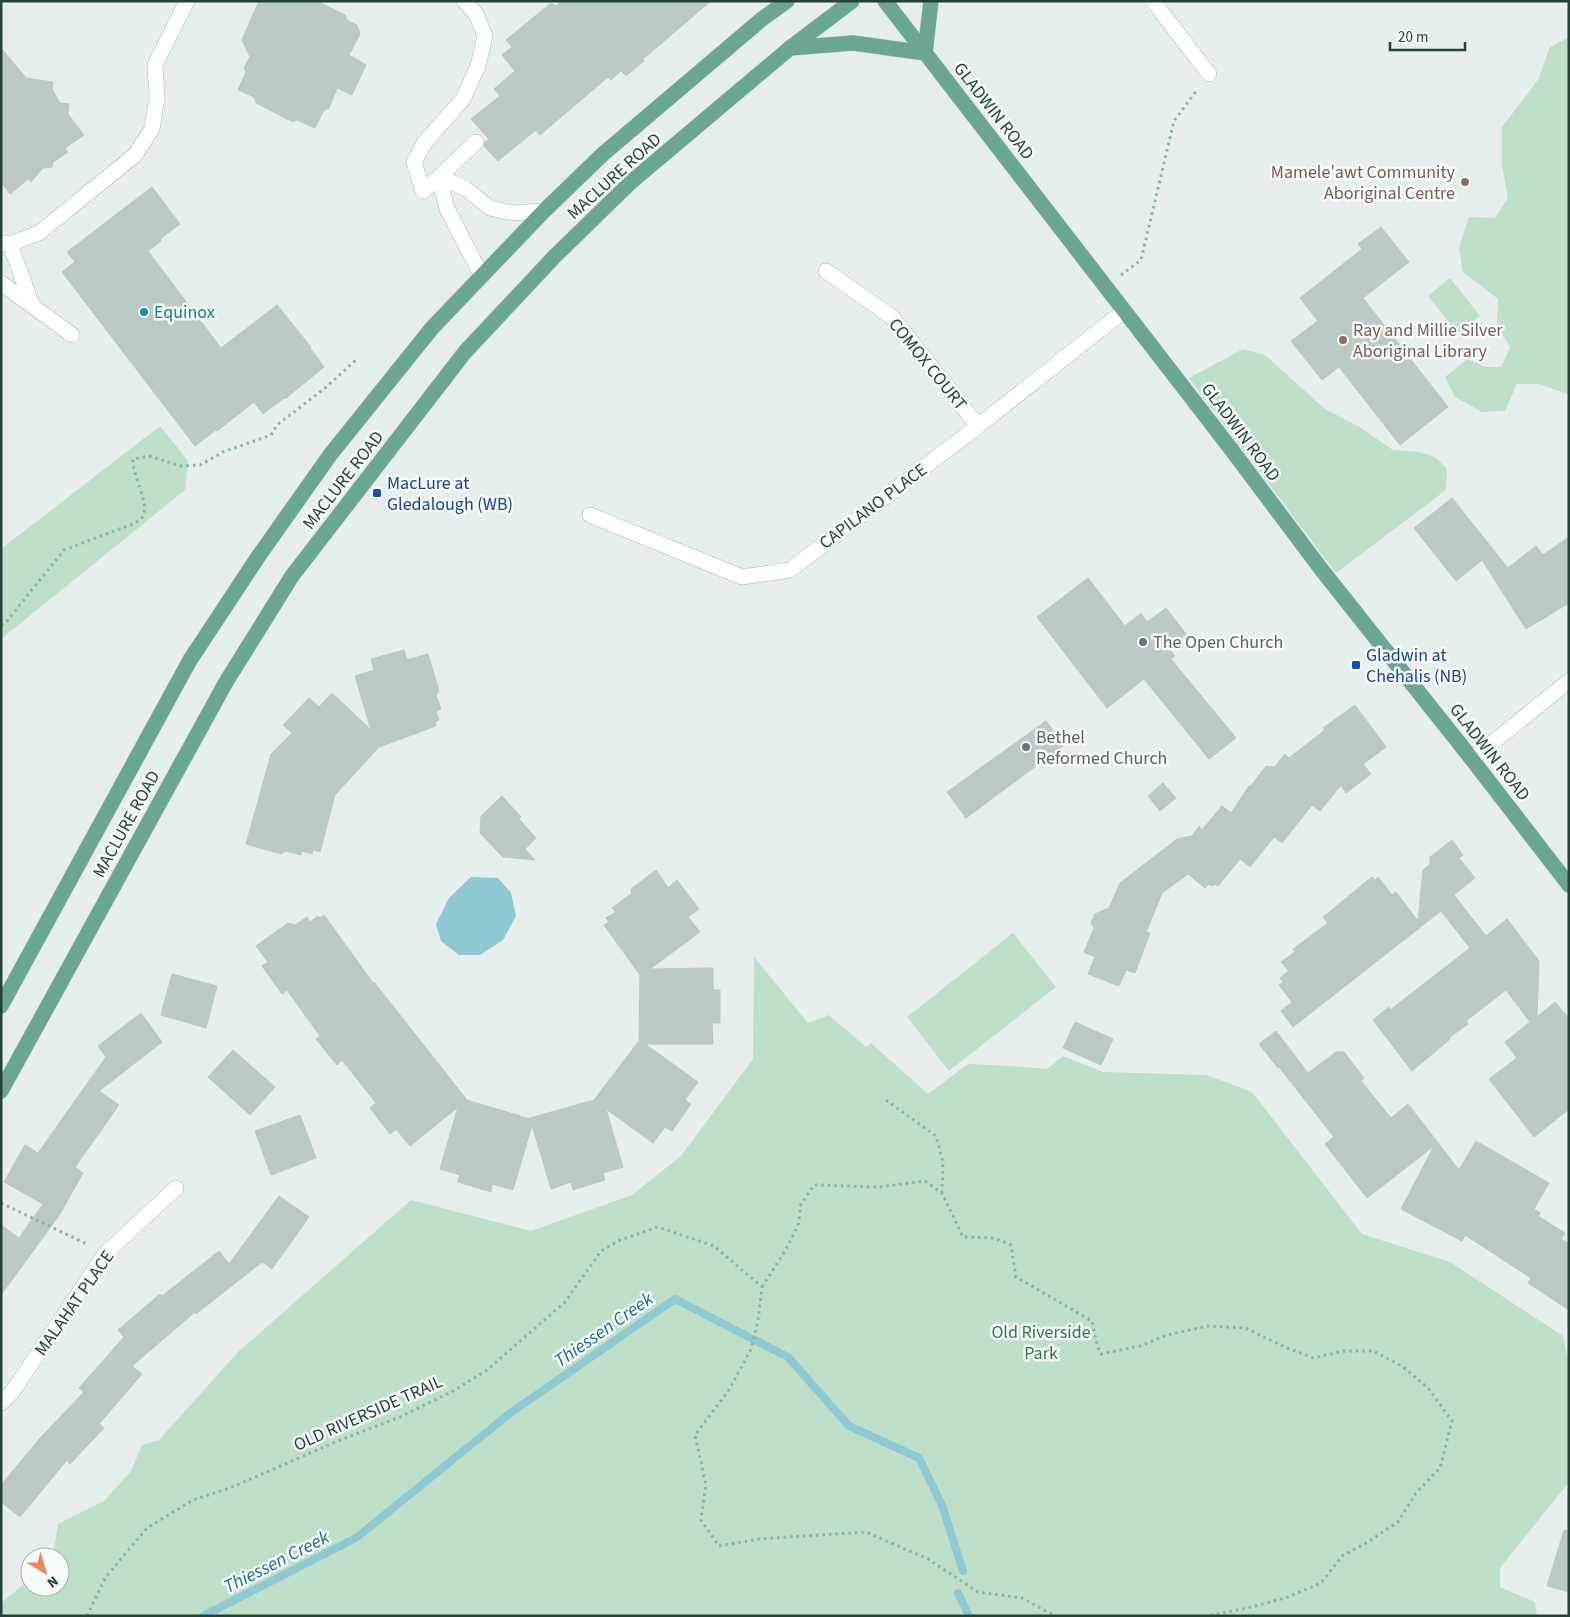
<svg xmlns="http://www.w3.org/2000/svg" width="1570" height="1617" viewBox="0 0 1570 1617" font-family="'Source Sans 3',sans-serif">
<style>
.green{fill:#bfe0c8}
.water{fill:#8ec9d4}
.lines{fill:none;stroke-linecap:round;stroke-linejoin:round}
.stream{stroke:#8ec9d4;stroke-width:8}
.building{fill:#bbcac4;stroke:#b8c9c2}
.minor-casing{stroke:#a8b8b2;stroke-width:16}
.major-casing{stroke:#c2cac8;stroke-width:16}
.path{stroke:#86b3a5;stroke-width:3;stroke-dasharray:2.5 4;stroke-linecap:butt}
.minor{stroke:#fff;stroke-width:15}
.major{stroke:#6aa596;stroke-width:15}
.education-dot{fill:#8d6e63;stroke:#f7fbf9;stroke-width:2}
.culture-dot{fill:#0f9aa8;stroke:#f7fbf9;stroke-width:2}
.transit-dot{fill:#1a4fb4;stroke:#f7fbf9;stroke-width:2}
.worship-dot{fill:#6b7280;stroke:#f7fbf9;stroke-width:2}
.labels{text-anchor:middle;stroke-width:5;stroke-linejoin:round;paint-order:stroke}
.street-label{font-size:18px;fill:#24423a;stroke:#f7fbf9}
.education-label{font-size:18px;fill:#785e54;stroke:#f7fbf9;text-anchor:end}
.culture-label{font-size:18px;fill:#0d838f;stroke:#f7fbf9;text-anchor:start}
.transit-label{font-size:18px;fill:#164399;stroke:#f7fbf9;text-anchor:start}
.worship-label{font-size:18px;fill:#5b616d;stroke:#f7fbf9;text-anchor:start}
.park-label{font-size:18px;fill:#2d7a4b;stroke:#f7fbf9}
.water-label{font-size:19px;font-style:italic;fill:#1c6f80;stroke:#f7fbf9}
</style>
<rect width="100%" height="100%" fill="#e6efeb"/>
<g class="green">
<path d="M 1569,37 L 1569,392 L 1567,394 L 1539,384 L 1517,384 L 1505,411 L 1482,412 L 1455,397 L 1445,377 L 1467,359 L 1486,367 L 1501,367 L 1510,347 L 1497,325 L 1498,299 L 1463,272 L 1459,248 L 1469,217 L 1495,218 L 1508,198 L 1502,165 L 1502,127 L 1538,80 L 1550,47 Z"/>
<path d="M 1450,278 L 1480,316 L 1458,334 L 1428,296 Z"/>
<path d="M 1243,349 L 1265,355 L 1325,409 L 1358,426 L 1393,450 L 1419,452 L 1435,457 L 1447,469 L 1446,490 L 1336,573 L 1189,378 Z"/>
<path d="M 160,426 L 188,461 L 185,490 L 1,639 L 1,549 Z"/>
<path d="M 1013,933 L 1056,987 L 949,1071 L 907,1017 Z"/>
<path d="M 754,957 L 808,1023 L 829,1015 L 866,1047 L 871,1043 L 928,1094 L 968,1064 L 1012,1066 L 1047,1069 L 1063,1056 L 1103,1072 L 1207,1075 L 1252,1092 L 1362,1234 L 1450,1262 L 1563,1336 L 1569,1364 L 1569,1482 L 1500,1568 L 1500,1587 L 1535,1602 L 1537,1616 L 1,1616 L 1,1603 L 30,1579 L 30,1587 L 60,1587 L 60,1557 L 53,1557 L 58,1524 L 104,1501 L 131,1471 L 142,1445 L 159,1440 L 238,1352 L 411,1200 L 531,1231 L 632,1195 L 681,1156 L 753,1059 Z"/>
</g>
<path class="water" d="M 471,877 L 498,878 L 511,893 L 516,916 L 503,940 L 480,955 L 459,955 L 441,941 L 436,924 L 449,898 Z"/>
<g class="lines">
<g class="stream">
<path d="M 958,1593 L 969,1616"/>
<path d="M 203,1616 L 356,1538 L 509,1414 L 675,1299 L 788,1357 L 849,1426 L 919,1458 L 942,1505 L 963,1571"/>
</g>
</g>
<g class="building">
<path d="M 259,1 L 317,1 L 345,15 L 347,20 L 357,25 L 360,34 L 349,55 L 366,65 L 352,95 L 337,88 L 329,108 L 324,110 L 315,128 L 297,120 L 293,122 L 256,103 L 254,97 L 238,90 L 246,72 L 244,68 L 250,57 L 242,40 Z"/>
<path d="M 561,1 L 711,1 L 643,59 L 644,61 L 626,76 L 621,71 L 611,80 L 608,77 L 540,135 L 536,130 L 498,161 L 484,146 L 485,142 L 489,139 L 471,119 L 500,96 L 494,89 L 515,71 L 502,55 L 512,47 L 506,40 L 551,3 L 556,6 Z"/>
<path d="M 1,48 L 26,78 L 53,82 L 52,89 L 60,103 L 69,104 L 68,114 L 84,135 L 65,148 L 68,152 L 53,162 L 52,167 L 43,168 L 31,182 L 28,179 L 10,194 L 1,182 Z"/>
<path d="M 152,187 L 180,224 L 160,239 L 161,241 L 148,251 L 221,348 L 277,305 L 311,347 L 310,348 L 324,367 L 285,399 L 284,398 L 263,414 L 254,402 L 217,431 L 216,430 L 195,446 L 62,272 L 75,262 L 67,252 Z"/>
<path d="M 1381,227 L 1409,262 L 1363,298 L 1448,407 L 1400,445 L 1339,367 L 1322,380 L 1291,341 L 1318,321 L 1300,298 L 1362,249 L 1358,244 Z"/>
<path d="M 1452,498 L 1508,568 L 1536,546 L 1543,555 L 1569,537 L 1569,603 L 1526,629 L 1482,560 L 1456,581 L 1414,528 Z"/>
<path d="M 1088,578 L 1125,626 L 1141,613 L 1147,622 L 1166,608 L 1186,634 L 1169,648 L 1175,656 L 1171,659 L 1236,738 L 1209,759 L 1144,679 L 1107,708 L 1037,617 Z"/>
<path d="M 404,650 L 407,660 L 428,654 L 439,691 L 436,695 L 441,709 L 436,711 L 439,720 L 435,722 L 436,726 L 379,747 L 335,795 L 320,852 L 313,850 L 312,854 L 302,851 L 301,855 L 286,851 L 281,854 L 246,844 L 271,754 L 292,733 L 283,725 L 309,698 L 319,707 L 332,693 L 371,730 L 355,676 L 374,670 L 371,659 Z"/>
<path d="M 1355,705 L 1386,747 L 1363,764 L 1371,774 L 1346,793 L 1341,785 L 1320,811 L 1312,805 L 1282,843 L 1274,837 L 1250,867 L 1240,859 L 1218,886 L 1215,884 L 1212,886 L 1209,884 L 1205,888 L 1188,874 L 1162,893 L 1146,932 L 1150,933 L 1135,973 L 1126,970 L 1119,986 L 1088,974 L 1095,957 L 1084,952 L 1094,928 L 1091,923 L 1095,914 L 1109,908 L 1120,883 L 1177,839 L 1192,836 L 1199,826 L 1202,830 L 1222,806 L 1231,813 L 1249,786 L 1251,786 L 1266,766 L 1275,767 L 1285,754 L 1289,758 L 1325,730 L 1323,728 Z"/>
<path d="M 1046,721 L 1064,745 L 966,818 L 947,792 Z"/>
<path d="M 1163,783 L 1176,798 L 1160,811 L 1148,796 Z"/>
<path d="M 502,796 L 521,817 L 519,819 L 536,838 L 525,849 L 535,860 L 503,857 L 480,833 L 481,816 Z"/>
<path d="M 1452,840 L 1463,855 L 1459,858 L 1475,878 L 1454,895 L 1486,936 L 1507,919 L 1539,961 L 1537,1017 L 1555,1002 L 1569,1019 L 1569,1109 L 1534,1137 L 1489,1079 L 1517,1058 L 1505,1042 L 1530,1022 L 1506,990 L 1466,1021 L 1468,1024 L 1450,1037 L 1449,1040 L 1412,1071 L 1373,1020 L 1389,1007 L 1390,1010 L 1470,948 L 1441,911 L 1293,1027 L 1281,1011 L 1292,1002 L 1279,985 L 1283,982 L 1280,978 L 1289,971 L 1281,962 L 1295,952 L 1293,949 L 1328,923 L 1323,917 L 1372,877 L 1375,880 L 1378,877 L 1392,895 L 1396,892 L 1418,921 L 1423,870 L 1430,864 L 1430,857 Z"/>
<path d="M 656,870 L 668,888 L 677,880 L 699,909 L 688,917 L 700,932 L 650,969 L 713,968 L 713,990 L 720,990 L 720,1023 L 712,1023 L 713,1044 L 645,1044 L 698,1082 L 685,1100 L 691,1104 L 672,1131 L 665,1127 L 653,1143 L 606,1109 L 623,1167 L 603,1173 L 605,1180 L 573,1190 L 571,1182 L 551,1189 L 532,1125 L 513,1190 L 492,1184 L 491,1192 L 458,1182 L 460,1175 L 440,1169 L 458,1107 L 410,1146 L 396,1129 L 390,1134 L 370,1108 L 376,1103 L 342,1060 L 337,1065 L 316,1039 L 320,1036 L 287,990 L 282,994 L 262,966 L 268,962 L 256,946 L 288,923 L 295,925 L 307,917 L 310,922 L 318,916 L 320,918 L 324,915 L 373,983 L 374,982 L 467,1100 L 530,1119 L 530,1118 L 594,1100 L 639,1041 L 640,975 L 604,925 L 609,922 L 606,918 L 616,912 L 612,908 L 631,894 L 631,889 Z"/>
<path d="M 172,974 L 217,986 L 206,1028 L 161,1015 Z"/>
<path d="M 141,1013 L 162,1042 L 99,1091 L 119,1105 L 75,1167 L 83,1173 L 60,1214 L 1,1295 L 1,1225 L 19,1238 L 43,1204 L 4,1182 L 25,1145 L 38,1153 L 106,1057 L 98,1046 Z"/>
<path d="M 1075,1022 L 1113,1039 L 1101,1065 L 1063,1048 Z"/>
<path d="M 1276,1031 L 1308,1073 L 1336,1052 L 1344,1052 L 1364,1078 L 1361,1081 L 1391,1118 L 1408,1104 L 1459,1170 L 1476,1141 L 1549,1183 L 1534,1209 L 1540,1213 L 1538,1216 L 1565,1233 L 1561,1239 L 1569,1244 L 1569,1310 L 1528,1283 L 1531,1278 L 1465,1235 L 1462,1241 L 1401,1209 L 1434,1146 L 1367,1198 L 1325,1144 L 1334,1137 L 1279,1067 L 1278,1068 L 1259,1044 Z"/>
<path d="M 233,1050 L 275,1087 L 250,1115 L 208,1077 Z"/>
<path d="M 300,1115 L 316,1158 L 271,1175 L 255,1131 Z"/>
<path d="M 279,1196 L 309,1217 L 272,1269 L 262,1262 L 196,1314 L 195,1312 L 132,1366 L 142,1374 L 99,1424 L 104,1428 L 70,1464 L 67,1460 L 20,1517 L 1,1502 L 1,1485 L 41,1437 L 84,1392 L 79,1388 L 124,1337 L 118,1330 L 160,1294 L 162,1296 L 219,1251 L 229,1264 Z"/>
<path d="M 1564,1530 L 1569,1531 L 1569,1592 L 1547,1586 Z"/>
</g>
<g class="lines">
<defs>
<g id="minor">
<path d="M 464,1 L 476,14 L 485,36 L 478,66 L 463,99 L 425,142 L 414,162 L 423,191 L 439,177 L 476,142"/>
<path d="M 1153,1 L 1209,74"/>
<path d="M 439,177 L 465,188 L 490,208 L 512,213 L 544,211"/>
<path d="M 439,177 L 447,209 L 482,276"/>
<path d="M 1,243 L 10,244 L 39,233 L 135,155 L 152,129 L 157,97 L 155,65 L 187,1"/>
<path d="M 10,244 L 32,305"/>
<path d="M 826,271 L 892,317 L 978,426"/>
<path d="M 1,283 L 72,335"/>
<path d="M 590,515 L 742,577 L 790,570 L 978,426 L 1124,311"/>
<path d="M 1472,759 L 1569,681"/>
<path d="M 1,1403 L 13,1391 L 105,1254 L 176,1188"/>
</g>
<g id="major">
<path d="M 885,1 L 1231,449 L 1321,569 L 1467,753 L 1569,885"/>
<path d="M 790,48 L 853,43 L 925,53"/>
<path d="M 925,53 L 931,1"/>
<path d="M 1,1006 L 190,660 L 258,557 L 330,455 L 432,328 L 544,211 L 603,154 L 762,19 L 787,1"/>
<path d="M 1,1091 L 226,682 L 292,576 L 465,352 L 554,257 L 631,182 L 790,48 L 852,1"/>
</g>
</defs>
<use href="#minor" class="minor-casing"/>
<use href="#major" class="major-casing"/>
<g class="path">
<path d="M 1121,275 L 1141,260 L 1174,121 L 1197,90"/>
<path d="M 1,625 L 7,621 L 64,550 L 133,524 C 138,521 143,519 144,513 C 148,500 132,475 133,459 L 149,456 L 181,466 L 200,465 L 223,452 L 271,435 L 277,425 L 325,388 L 357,359"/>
<path d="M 886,1100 L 936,1136 L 943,1162 L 942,1192"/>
<path d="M 1,1203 L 89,1245"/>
<path d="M 762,1287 L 785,1251 L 798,1226 L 801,1204 L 814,1185 L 879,1187 L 925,1181 L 942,1193 L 963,1237 L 994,1238 L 1011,1245 L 1016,1277 L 1092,1321 L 1097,1345 L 1101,1354 L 1140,1346 L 1167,1335 L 1208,1326 L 1245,1328 L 1287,1348 L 1314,1358 L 1343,1351 L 1373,1351 L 1402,1366 L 1428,1388 L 1452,1421 L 1440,1468 L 1416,1493 L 1398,1522 L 1368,1542 L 1342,1556 L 1321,1583 L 1288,1597 L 1248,1608 L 1206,1616"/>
<path d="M 87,1616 L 105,1578 L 147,1528 L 193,1500 L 230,1488 L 340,1440 L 400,1417 L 455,1390 L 487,1370 L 565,1302 L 601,1251 L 620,1240 L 658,1227 L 714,1246 L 762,1287 L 758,1321 L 751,1349 L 729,1390 L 695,1435 L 706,1485 L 701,1520 L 719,1546 L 759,1539 L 866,1532 L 928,1559 L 978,1592 L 1022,1598 L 1055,1616"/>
</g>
<use href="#minor" class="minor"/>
<use href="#major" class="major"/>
</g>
<g class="education-dot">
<circle cx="1465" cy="182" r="5"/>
<circle cx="1343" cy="340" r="5"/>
</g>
<circle class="culture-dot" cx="144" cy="312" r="5"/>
<g class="transit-dot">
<rect x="372" y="488" width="10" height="10" rx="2.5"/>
<rect x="1351" y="660" width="10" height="10" rx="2.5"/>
</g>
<g class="worship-dot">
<circle cx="1143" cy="642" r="5"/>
<circle cx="1026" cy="747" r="5"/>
</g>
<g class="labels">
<g class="street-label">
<text transform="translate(994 111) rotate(52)" y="6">GLADWIN ROAD</text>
<text transform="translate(614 176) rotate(-42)" y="6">MACLURE ROAD</text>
<text transform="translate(928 364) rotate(51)" y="6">COMOX COURT</text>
<text transform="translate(1241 432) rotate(53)" y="6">GLADWIN ROAD</text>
<text transform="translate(343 480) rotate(-52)" y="6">MACLURE ROAD</text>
<text transform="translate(873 506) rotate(-37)" y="6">CAPILANO PLACE</text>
<text transform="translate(1490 752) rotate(52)" y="6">GLADWIN ROAD</text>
<text transform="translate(126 824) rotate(-61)" y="6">MACLURE ROAD</text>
<text transform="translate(74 1303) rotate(-55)" y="6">MALAHAT PLACE</text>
<text transform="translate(368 1413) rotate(-24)" y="6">OLD RIVERSIDE TRAIL</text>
</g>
<g class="education-label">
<text x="1455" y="178">Mamele'awt Community<tspan x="1455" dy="21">Aboriginal Centre</tspan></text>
<text x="1353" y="336" text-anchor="start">Ray and Millie Silver<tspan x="1353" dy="21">Aboriginal Library</tspan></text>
</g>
<g class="culture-label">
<text x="154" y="318">Equinox</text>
</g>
<g class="transit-label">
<text x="387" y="489">MacLure at<tspan x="387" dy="21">Gledalough (WB)</tspan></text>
<text x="1366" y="661">Gladwin at<tspan x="1366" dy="21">Chehalis (NB)</tspan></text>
</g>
<g class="worship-label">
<text x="1153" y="648">The Open Church</text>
<text x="1036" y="743">Bethel<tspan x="1036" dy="21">Reformed Church</tspan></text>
</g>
<g class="park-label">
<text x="1041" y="1338">Old Riverside<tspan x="1041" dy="21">Park</tspan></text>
</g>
<g class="water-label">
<text transform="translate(603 1329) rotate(-35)" y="7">Thiessen Creek</text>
<text transform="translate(276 1561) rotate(-27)" y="7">Thiessen Creek</text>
</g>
</g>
<rect width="1570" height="1617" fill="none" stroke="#24423a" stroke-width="5"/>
<g transform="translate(45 1572) rotate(142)"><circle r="24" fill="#f7fbf9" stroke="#a3b1ad"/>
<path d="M0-4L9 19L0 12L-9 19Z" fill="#f4845f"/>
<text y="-8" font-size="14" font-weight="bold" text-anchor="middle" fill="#24423a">N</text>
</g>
<path d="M1390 42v8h75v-8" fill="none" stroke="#24423a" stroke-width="2.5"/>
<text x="1398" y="42" font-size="15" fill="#24423a" stroke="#f7fbf9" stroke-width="4" paint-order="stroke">20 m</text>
</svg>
